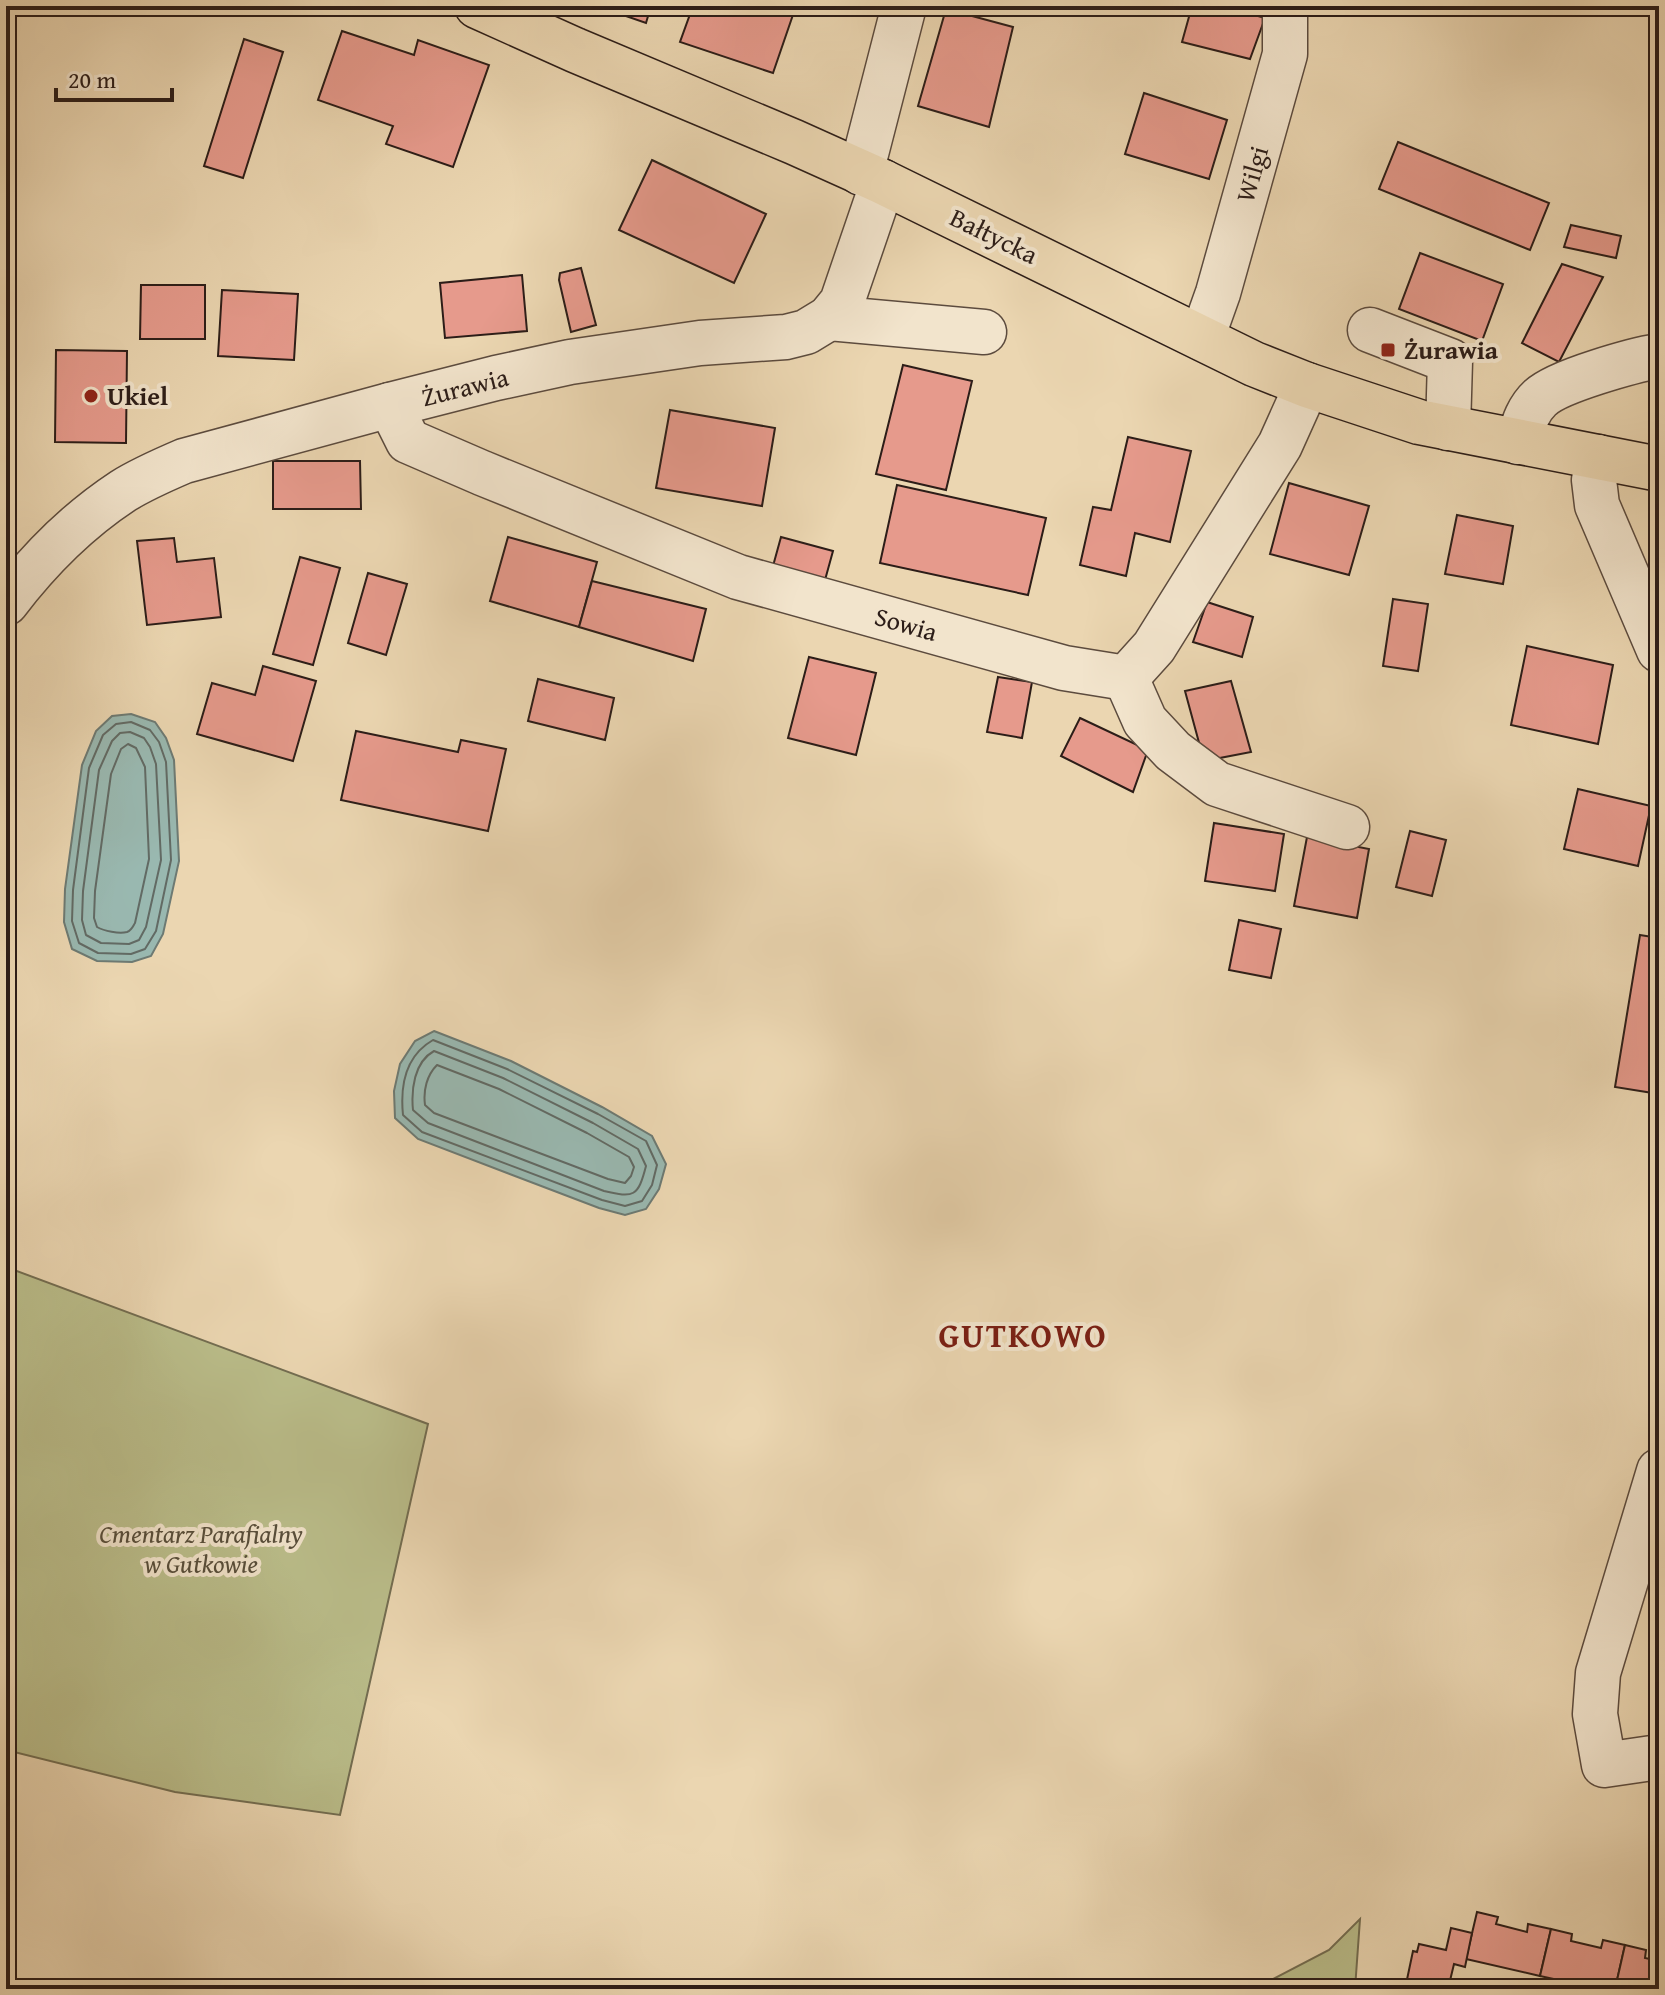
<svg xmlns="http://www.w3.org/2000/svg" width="1665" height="1995" viewBox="0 0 1665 1995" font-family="'Gentium Book Plus',serif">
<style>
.green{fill:#babd8a;stroke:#736d51;stroke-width:2}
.water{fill:#99b8b0;stroke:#6d7a73;stroke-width:2}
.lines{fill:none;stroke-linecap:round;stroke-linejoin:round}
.shore{stroke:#626a64;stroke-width:2}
.building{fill:#e69a8c;stroke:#2c1d18;stroke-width:2}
.minor-casing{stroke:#5c4b3e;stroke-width:47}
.major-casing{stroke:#2c1d18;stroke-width:47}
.minor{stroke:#f2e4cc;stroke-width:44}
.major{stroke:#ebd6b1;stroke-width:44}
.poi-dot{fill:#8f2418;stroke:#f2e4cc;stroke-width:3}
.labels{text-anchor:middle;stroke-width:8;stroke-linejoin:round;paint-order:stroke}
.street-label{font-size:26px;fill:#2c1d18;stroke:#f2e4cc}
.poi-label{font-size:26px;font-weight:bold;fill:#2c1d18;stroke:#f2e4cc;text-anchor:start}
.park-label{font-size:26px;font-style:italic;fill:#574d3a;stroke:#f2e4cc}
.district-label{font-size:34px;font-weight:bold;letter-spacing:2px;fill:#7a1f14;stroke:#f2e4cc}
</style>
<rect width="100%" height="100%" fill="#ebd6b1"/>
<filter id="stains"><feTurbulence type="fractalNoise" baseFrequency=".0025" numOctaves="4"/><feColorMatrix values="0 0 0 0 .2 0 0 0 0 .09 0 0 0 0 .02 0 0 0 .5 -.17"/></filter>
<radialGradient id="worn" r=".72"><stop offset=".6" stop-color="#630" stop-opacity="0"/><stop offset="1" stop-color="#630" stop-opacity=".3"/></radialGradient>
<g class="green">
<path d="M 6,1267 L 428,1424 L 340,1815 L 175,1792 L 6,1750 Z"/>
<path d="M 1360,1919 L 1355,1989 L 1254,1989 L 1329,1950 Z"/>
</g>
<g class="water">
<path d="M 131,714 L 155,722 L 166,738 L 174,760 L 179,861 L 163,934 L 151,956 L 132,962 L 97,961 L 72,949 L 64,922 L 65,889 L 82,765 L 96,731 L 112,716 Z"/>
<path d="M 434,1031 L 511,1061 L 602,1107 L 652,1136 L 666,1164 L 659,1189 L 646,1209 L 625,1215 L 599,1208 L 418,1139 L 395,1118 L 394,1091 L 400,1064 L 415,1041 Z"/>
</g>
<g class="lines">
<g class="shore">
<path d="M 131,722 L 150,730 L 159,742 L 166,762 L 171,860 L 156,931 L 145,949 L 131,954 L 98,953 L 79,943 L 72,921 L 73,890 L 89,768 L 103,735 L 116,724 Z"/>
<path d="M 130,732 L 144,738 L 150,747 L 156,764 L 161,860 L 146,927 L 139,940 L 129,944 L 101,943 L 86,935 L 82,920 L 83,891 L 99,770 L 112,741 L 120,733 Z"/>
<path d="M 128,744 L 136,748 L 145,767 L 149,859 L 135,923 C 133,926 132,930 127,932 C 119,934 104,931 97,927 L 94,918 L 95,891 L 111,774 L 121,749 Z"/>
<path d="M 433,1040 L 507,1069 L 598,1114 L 646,1141 L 657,1165 L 652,1185 L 642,1201 L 625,1206 L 602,1200 L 422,1132 L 403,1115 C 400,1085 405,1056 433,1040 Z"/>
<path d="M 434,1051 L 503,1078 L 593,1123 L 638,1149 L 646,1166 C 638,1197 634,1198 604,1191 L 428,1123 L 413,1110 C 411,1090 414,1062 434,1051 Z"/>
<path d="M 437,1065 L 499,1089 L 587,1133 L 629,1157 L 634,1167 L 631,1176 L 625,1183 L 608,1179 L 434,1113 L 425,1105 C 423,1090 427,1075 437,1065 Z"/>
</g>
</g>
<g class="building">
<path d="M 597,6 L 651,6 L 646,23 Z"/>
<path d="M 693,6 L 796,6 L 773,73 L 680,42 Z"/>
<path d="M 1192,6 L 1224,6 L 1265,18 L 1250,59 L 1182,42 Z"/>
<path d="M 946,9 L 1013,27 L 989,127 L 918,106 Z"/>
<path d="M 342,31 L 414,55 L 418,40 L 489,65 L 453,167 L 386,144 L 393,126 L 318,100 Z"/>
<path d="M 244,39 L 283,52 L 243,178 L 204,166 Z"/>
<path d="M 1144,93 L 1227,120 L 1209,179 L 1125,154 Z"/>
<path d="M 1398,142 L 1549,203 L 1530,250 L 1379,189 Z"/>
<path d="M 652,160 L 766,214 L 734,283 L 619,230 Z"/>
<path d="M 1571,225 L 1621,236 L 1616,258 L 1564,247 Z"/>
<path d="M 1420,253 L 1503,284 L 1482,341 L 1399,309 Z"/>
<path d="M 1562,264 L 1603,277 L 1559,362 L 1522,343 Z"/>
<path d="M 581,268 L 596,325 L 571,332 L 559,280 L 560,273 Z"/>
<path d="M 522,275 L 527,331 L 445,338 L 440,283 Z"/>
<path d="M 141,285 L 205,285 L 205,339 L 140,339 Z"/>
<path d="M 222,290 L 298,294 L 294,360 L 218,356 Z"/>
<path d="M 56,350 L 127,351 L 126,443 L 55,442 Z"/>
<path d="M 903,365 L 972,381 L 946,490 L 876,474 Z"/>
<path d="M 670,410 L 775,428 L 762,506 L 656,488 Z"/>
<path d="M 1128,437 L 1191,451 L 1170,542 L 1135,533 L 1126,576 L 1080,565 L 1093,507 L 1111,510 Z"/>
<path d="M 273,461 L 360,461 L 361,509 L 273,509 Z"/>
<path d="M 1289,483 L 1369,506 L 1349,575 L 1270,554 Z"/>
<path d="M 897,485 L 1046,518 L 1028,595 L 880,563 Z"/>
<path d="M 1457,515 L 1513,526 L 1503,584 L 1445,574 Z"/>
<path d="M 508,537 L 597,562 L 579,627 L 490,601 Z"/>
<path d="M 781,537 L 833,551 L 825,580 L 773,566 Z"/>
<path d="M 174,538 L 177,562 L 214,558 L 221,617 L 147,625 L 137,541 Z"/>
<path d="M 300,557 L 340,568 L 313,665 L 273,654 Z"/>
<path d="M 368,573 L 407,584 L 386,655 L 348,643 Z"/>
<path d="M 592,581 L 706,609 L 693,661 L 579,627 Z"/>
<path d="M 1393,599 L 1428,604 L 1418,671 L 1383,666 Z"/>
<path d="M 1207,602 L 1253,617 L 1242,657 L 1193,642 Z"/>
<path d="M 1527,646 L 1613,665 L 1598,744 L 1511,725 Z"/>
<path d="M 809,657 L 876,673 L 856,755 L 788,738 Z"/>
<path d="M 263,666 L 316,681 L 293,761 L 197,734 L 212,683 L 255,695 Z"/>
<path d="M 998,677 L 1032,682 L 1022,738 L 987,732 Z"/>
<path d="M 538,679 L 614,698 L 605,740 L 528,721 Z"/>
<path d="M 1231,681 L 1251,752 L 1204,761 L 1185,691 Z"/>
<path d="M 1080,718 L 1148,750 L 1133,792 L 1061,756 Z"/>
<path d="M 356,731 L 458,752 L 461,740 L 506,749 L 488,831 L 341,800 Z"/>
<path d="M 1578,789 L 1651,806 L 1638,866 L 1564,849 Z"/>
<path d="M 1214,823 L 1284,834 L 1275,891 L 1205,881 Z"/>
<path d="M 1410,831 L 1446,840 L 1432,896 L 1396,887 Z"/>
<path d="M 1307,837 L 1369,849 L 1357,918 L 1294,906 Z"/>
<path d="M 1239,920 L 1281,929 L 1271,978 L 1229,970 Z"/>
<path d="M 1640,935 L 1659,938 L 1659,1094 L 1615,1087 Z"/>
<path d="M 1477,1912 L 1498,1917 L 1496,1924 L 1527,1932 L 1528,1924 L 1551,1929 L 1540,1976 L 1466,1959 Z"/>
<path d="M 1451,1928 L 1472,1933 L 1465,1967 L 1454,1964 L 1448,1989 L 1405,1989 L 1413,1951 L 1417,1952 L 1419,1944 L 1446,1950 Z"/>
<path d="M 1551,1929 L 1572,1934 L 1571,1941 L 1601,1948 L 1603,1940 L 1625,1945 L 1615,1989 L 1599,1989 L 1540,1976 Z"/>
<path d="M 1625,1945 L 1646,1950 L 1645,1958 L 1659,1961 L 1659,1989 L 1615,1989 Z"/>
</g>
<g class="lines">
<defs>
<g id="minor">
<path d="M 861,173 L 904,6"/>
<path d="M 829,318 L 984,332"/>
<path d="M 1370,330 L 1450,361 L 1448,428"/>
<path d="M 1202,338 L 1218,293 L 1285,54 L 1285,6"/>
<path d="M 390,405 L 408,441 L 482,473 L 738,577 L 1064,668 L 1126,678 L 1154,647 L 1280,445 L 1307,385"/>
<path d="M 1518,442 C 1523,426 1527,410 1540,398 C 1558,381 1634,360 1659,356"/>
<path d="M 1598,457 L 1594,480 L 1597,505 L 1659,650"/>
<path d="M 6,603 C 38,561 79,520 123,491 C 142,479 163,470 184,461 L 390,405 L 496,378 L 570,362 L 700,343 L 786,337 L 806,332 L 829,318 L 842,302 L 883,182"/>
<path d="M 1126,678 L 1145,721 L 1173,751 L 1217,784 L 1347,827"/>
<path d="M 1659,1471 L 1598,1673 L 1595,1714 L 1604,1765 L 1659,1757"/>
</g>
<path id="major" d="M 477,6 L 575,50 L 794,142 L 883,182 L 1254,364 L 1307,385 L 1419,422 L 1659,469"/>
</defs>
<use href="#minor" class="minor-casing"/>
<use href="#major" class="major-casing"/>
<use href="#minor" class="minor"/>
<use href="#major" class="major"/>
</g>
<g class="poi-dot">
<rect x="1380" y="342" width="16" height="16" rx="4"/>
<circle cx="91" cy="396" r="8"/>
</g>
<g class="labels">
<g class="street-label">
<text transform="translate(1252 174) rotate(-74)" y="9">Wilgi</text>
<text transform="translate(994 236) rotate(26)" y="9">Bałtycka</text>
<text transform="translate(465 387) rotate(-14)" y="9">Żurawia</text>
<text transform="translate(906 624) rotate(16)" y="9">Sowia</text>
</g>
<g class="poi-label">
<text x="1404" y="359">Żurawia</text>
<text x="107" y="405">Ukiel</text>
</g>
<g class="park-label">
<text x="201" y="1543">Cmentarz Parafialny<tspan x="201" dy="30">w Gutkowie</tspan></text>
</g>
<g class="district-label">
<text x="1023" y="1347">GUTKOWO</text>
</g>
</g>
<rect width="1665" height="1995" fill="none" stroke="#ebd6b1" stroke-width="32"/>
<rect x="8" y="8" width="1649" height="1979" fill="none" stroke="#2c1d18" stroke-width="4"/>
<rect x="16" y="16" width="1633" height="1963" fill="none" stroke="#2c1d18" stroke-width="2"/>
<path d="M56 88v12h116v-12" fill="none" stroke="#2c1d18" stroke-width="4"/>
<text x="68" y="88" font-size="24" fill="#2c1d18" stroke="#f2e4cc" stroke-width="6" paint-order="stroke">20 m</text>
<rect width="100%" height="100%" filter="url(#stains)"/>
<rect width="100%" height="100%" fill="url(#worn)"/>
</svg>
